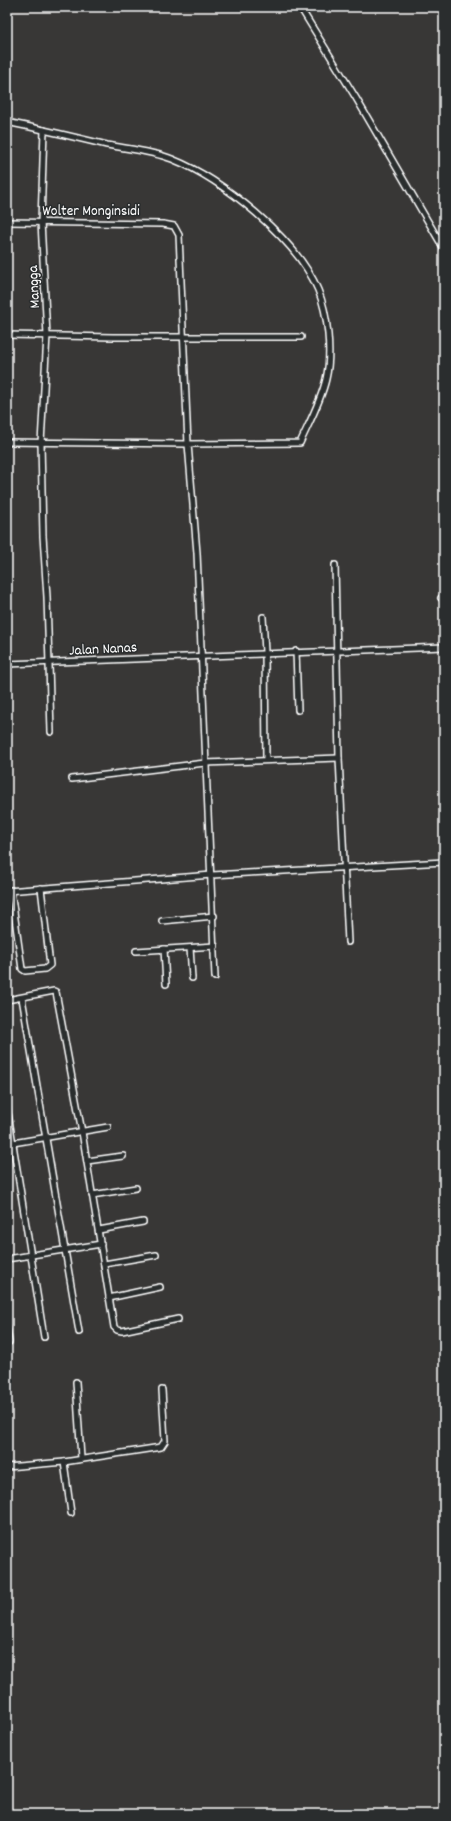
<svg xmlns="http://www.w3.org/2000/svg" width="451" height="1821" viewBox="0 0 451 1821" font-family="Dekko,sans-serif">
<style>
.lines{fill:none;stroke-linecap:round;stroke-linejoin:round}
.street-casing{stroke:#fff;stroke-width:8}
.street{stroke:#2a2d2e;stroke-width:5}
.labels{text-anchor:middle;stroke-width:3;stroke-linejoin:round;paint-order:stroke}
.street-label{font-size:15px;fill:#fff;stroke:#2a2d2e}
</style>
<rect width="100%" height="100%" fill="#383736"/>
<filter id="ink" filterUnits="userSpaceOnUse"><feTurbulence type="fractalNoise" baseFrequency=".025" numOctaves="2"/><feDisplacementMap in="SourceGraphic" scale="8" xChannelSelector="R" yChannelSelector="G"/><feConvolveMatrix kernelMatrix="1 2 1 2 8 2 1 2 1" color-interpolation-filters="sRGB"/></filter>
<g filter="url(#ink)">
<g class="lines">
<defs>
<g id="street">
<path d="M 300,7 L 356,98 L 444,249"/>
<path d="M 7,122 C 41,129 74,137 107,145 C 128,149 152,151 172,159 C 222,179 297,239 318,290 C 328,314 332,354 326,379 C 321,401 309,423 300,443 L 188,444 L 7,442"/>
<path d="M 44,130 L 41,222 L 47,335 L 41,443 L 43,536 L 47,597 L 51,732"/>
<path d="M 7,222 L 163,224 L 174,226 L 179,235 L 188,444 L 197,553 L 215,977"/>
<path d="M 7,335 L 113,337 L 301,337"/>
<path d="M 335,565 L 339,758 L 348,942"/>
<path d="M 441,598 L 444,600"/>
<path d="M 263,617 L 265,652 L 266,760"/>
<path d="M 296,651 L 298,710"/>
<path d="M 7,664 L 444,647"/>
<path d="M 72,779 L 205,763 L 339,758"/>
<path d="M 11,890 L 22,969 L 25,971 L 45,969 L 50,965 L 41,888"/>
<path d="M 7,891 L 212,875 L 444,862"/>
<path d="M 162,921 L 214,916"/>
<path d="M 190,948 L 192,978"/>
<path d="M 164,949 L 166,984"/>
<path d="M 136,951 L 215,946"/>
<path d="M 22,998 L 79,1332"/>
<path d="M 7,1000 L 54,991 L 56,992 L 82,1132 L 114,1327 L 117,1330 L 122,1331 L 178,1319"/>
<path d="M 7,1107 L 44,1337"/>
<path d="M 7,1144 L 108,1127"/>
<path d="M 87,1161 L 123,1156"/>
<path d="M 92,1195 L 136,1188"/>
<path d="M 99,1230 L 143,1222"/>
<path d="M 7,1259 L 101,1244"/>
<path d="M 104,1264 L 156,1255"/>
<path d="M 109,1298 L 160,1287"/>
<path d="M 7,1328 L 9,1342"/>
<path d="M 76,1382 L 81,1458"/>
<path d="M 64,1462 L 71,1513"/>
<path d="M 7,1467 L 64,1462 L 161,1447 L 165,1441 L 162,1390"/>
</g>
</defs>
<use href="#street" class="street-casing"/>
<use href="#street" class="street"/>
</g>
</g>
<g class="labels">
<g class="street-label">
<text x="91" y="215">Wolter Monginsidi</text>
<text transform="translate(33 287) rotate(-93)" y="5">Mangga</text>
<text transform="translate(103 648) rotate(-3)" y="5">Jalan Nanas</text>
</g>
</g>
<rect width="451" height="1821" fill="none" stroke="#2a2d2e" stroke-width="24"/>
<rect x="12" y="12" width="427" height="1797" fill="none" stroke="#fff" stroke-width="1.5" filter="url(#ink)"/>
</svg>
